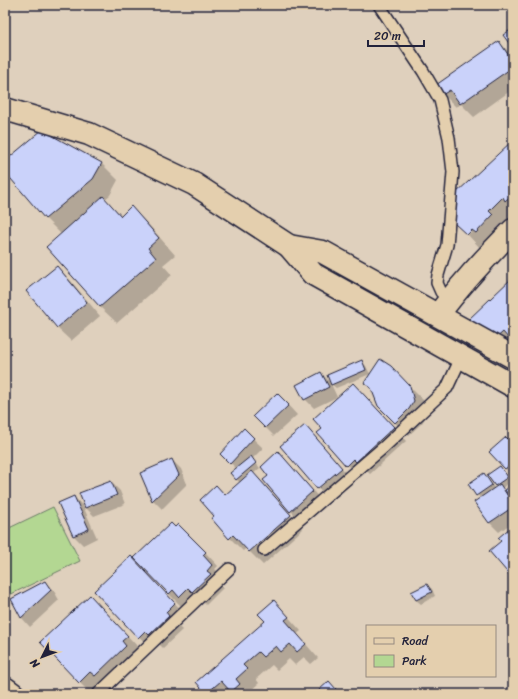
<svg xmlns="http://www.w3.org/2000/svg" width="518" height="699" viewBox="0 0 518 699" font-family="Sriracha,sans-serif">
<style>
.green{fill:#b3d792;stroke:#6a7c66}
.shadow{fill:#0003}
.building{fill:#cad2fa;stroke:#22223b}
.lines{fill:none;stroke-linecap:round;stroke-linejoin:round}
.lane-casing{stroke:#22223b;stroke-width:14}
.street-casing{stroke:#22223b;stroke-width:25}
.secondary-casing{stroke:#22223b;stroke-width:25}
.lane{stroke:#e4cfae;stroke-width:11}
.street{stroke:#e4cfae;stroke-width:22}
.secondary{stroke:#e4cfae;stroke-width:22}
</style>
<rect width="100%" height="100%" fill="#dfd0bd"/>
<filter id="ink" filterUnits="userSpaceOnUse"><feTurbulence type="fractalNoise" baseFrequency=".025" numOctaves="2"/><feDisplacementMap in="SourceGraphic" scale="8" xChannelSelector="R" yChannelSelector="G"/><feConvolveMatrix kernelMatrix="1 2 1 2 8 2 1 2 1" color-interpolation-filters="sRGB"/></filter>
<g filter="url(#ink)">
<path class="green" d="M 53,507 L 80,561 L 5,597 L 5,530 Z"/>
<g class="shadow">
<path d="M 499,42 L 512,55 L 513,54 L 513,89 L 474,117 L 461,104 L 456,107 L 443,94 Z"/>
<path d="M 513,144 L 513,213 L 502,224 L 506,229 L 480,248 L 468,235 L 477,227 Z"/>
<path d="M 5,163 L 101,163 L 118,180 L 110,195 L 105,199 L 122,216 L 131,208 L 148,224 L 175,255 L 163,265 L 172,275 L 117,323 L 100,307 L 47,247 L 61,234 L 46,219 L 5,170 Z"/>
<path d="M 57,267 L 70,280 L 100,316 L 71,341 L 57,328 Z"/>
<path d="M 513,279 L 513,349 L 496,342 Z"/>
<path d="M 362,362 L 366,366 L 370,374 L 336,388 L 331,384 L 337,397 L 314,408 L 305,399 L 321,373 L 331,383 Z"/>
<path d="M 390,367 L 423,400 L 427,415 L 422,423 L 408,436 L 378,405 L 373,391 L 365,383 Z"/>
<path d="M 353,384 L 406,441 L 370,474 L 367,471 L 360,478 L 347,465 L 323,429 Z"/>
<path d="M 286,403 L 297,415 L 274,436 L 254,416 Z"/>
<path d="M 305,426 L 354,482 L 331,502 L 281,446 Z"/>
<path d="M 244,430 L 263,448 L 252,459 L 260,468 L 253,474 L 303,529 L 263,565 L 246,548 L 243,551 L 230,538 L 215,516 L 226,496 L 240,483 L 231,473 L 237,469 L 221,454 Z"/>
<path d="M 513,437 L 513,476 L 491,452 Z"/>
<path d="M 278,452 L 322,501 L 300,520 L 291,511 L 270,476 Z"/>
<path d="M 172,460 L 181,469 L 187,484 L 162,509 L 153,500 L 141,473 Z"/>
<path d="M 500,467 L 512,481 L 502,488 L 505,491 L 513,486 L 513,522 L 499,532 L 490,523 L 476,502 L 481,499 L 469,484 L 484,474 L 495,489 L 498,487 L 496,485 Z"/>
<path d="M 111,482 L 120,491 L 125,504 L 94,516 L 85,507 Z"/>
<path d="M 74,497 L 83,506 L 97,538 L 83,545 L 74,536 L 59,503 Z"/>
<path d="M 175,528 L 192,538 L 218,566 L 215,569 L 225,579 L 219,584 L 223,588 L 206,605 L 202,601 L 182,607 L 169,594 Z"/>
<path d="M 144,571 L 187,616 L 178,626 L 182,630 L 163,648 L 159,644 L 152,650 L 95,591 Z"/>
<path d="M 45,582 L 54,591 L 59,600 L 30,627 L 22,618 L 12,599 Z"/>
<path d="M 427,585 L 432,589 L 435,596 L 421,604 L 416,600 Z"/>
<path d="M 274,601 L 301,631 L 297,634 L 318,658 L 311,664 L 304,657 L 295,665 L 289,659 L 277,670 L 272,665 L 256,679 L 259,683 L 248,693 L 249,694 L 208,694 L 197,682 L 266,621 Z"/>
<path d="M 103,610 L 140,649 L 94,694 L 91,694 L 79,682 Z"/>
<path d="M 333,687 L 340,694 L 324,694 Z"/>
</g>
<g class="building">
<path d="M 512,29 L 513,30 L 513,45 L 511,46 L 503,35 Z"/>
<path d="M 499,41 L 509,56 L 513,53 L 513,67 L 460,104 L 450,90 L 442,95 L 436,85 Z"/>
<path d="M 42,130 L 102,163 L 93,179 L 45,219 L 5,172 L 5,161 Z"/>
<path d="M 512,141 L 513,143 L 513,194 L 505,201 L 503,197 L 489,211 L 493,215 L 476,233 L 472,230 L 467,235 L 454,223 L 455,194 Z"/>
<path d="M 103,196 L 121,216 L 131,206 L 159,238 L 148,248 L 156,258 L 100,307 L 46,247 Z"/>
<path d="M 57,266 L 87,302 L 57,328 L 26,291 Z"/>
<path d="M 513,277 L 513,336 L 509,339 L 503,332 L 493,341 L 468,320 Z"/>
<path d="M 380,359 L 391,366 L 410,386 L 414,401 L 409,409 L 395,423 L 378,406 L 371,388 L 364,383 Z"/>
<path d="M 362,360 L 366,370 L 331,385 L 327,375 Z"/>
<path d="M 321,372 L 329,387 L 304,400 L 296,385 Z"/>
<path d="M 353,383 L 394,427 L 356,462 L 353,459 L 346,466 L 317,433 L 322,429 L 313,419 Z"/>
<path d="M 277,393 L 289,405 L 265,428 L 253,416 Z"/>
<path d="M 305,425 L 342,468 L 317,489 L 280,446 Z"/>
<path d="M 244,428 L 254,438 L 230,464 L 220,454 Z"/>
<path d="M 513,436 L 513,463 L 505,469 L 489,452 L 506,437 L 509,440 Z"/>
<path d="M 278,451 L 313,491 L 290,512 L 263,480 L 268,476 L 261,467 Z"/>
<path d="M 251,456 L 256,463 L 236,480 L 230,473 Z"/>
<path d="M 172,459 L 179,475 L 152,501 L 140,473 Z"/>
<path d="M 500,466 L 508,477 L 495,486 L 487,475 Z"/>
<path d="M 252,471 L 291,515 L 249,552 L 233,535 L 229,539 L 211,518 L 214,516 L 200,500 L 216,485 L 225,495 Z"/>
<path d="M 484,473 L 492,485 L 476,496 L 468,484 Z"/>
<path d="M 111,481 L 117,495 L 85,508 L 79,493 Z"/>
<path d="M 500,484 L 513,504 L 513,507 L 489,523 L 474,502 Z"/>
<path d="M 513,485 L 513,501 L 505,490 Z"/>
<path d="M 74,496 L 89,529 L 73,536 L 58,503 Z"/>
<path d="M 171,523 L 175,527 L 178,524 L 206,552 L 203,555 L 212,565 L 207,571 L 211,574 L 192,592 L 188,588 L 179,597 L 173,590 L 169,594 L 134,558 Z"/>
<path d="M 511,527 L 513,529 L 513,579 L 489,551 L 501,541 L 498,538 Z"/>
<path d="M 131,556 L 175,603 L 166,612 L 169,616 L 149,635 L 145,631 L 138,638 L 94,591 Z"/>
<path d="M 45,581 L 51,590 L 21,618 L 11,599 Z"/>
<path d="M 427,584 L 432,592 L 416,600 L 411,592 Z"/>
<path d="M 90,595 L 128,636 L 122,641 L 126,646 L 95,676 L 90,672 L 79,683 L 40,642 Z"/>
<path d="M 274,600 L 289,617 L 285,620 L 306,644 L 297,652 L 290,644 L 281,652 L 276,646 L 263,657 L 258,652 L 243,665 L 247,669 L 236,679 L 240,684 L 231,692 L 221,681 L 206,694 L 196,682 L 265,621 L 258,614 Z"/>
<path d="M 329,681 L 336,689 L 331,694 L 322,694 L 319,690 Z"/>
</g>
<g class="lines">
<defs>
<g id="lane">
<path d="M 379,5 L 423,71 L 440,100 L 449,138 L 453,172 L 447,245 L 438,275 L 437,283 L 441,292 L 449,300"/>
<path d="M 264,550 L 384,447 L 430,404 L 447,388 L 461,358"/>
<path d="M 98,694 L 229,569"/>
</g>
<path id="street" d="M 438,315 C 461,284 486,257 513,230"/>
<g id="secondary">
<path d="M 5,109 L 89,134 L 194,184 L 289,246 L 313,274 L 513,386"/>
<path d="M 289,246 L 323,252 L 513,357"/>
<path d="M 5,688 L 13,694"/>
</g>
</defs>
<use href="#lane" class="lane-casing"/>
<use href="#street" class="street-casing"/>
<use href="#secondary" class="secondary-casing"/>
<use href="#lane" class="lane"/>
<use href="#street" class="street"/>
<use href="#secondary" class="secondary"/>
</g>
</g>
<rect width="518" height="699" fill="none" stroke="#e4cfae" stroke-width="20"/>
<rect x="10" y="10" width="498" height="679" fill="none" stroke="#22223b" stroke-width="1.5" filter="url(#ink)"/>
<rect x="366" y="625" width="130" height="52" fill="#e4cfae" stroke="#968a80"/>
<rect x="374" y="638" width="20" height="6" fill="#e4cfae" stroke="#968a80"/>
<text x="402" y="645" font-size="12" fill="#22223b">Road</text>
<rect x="374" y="655" width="20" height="12" fill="#b3d792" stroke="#968a80"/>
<text x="402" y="665" font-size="12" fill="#22223b">Park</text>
<g transform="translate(42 657) rotate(228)" stroke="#e4cfae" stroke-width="3" paint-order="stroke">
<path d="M0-3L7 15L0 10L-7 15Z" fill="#22223b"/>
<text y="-6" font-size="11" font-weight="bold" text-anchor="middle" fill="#22223b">N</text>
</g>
<path d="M368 40v6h56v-6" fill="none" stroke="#22223b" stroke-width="2"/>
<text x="374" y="40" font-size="12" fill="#22223b" stroke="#e4cfae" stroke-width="3" paint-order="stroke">20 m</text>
</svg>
